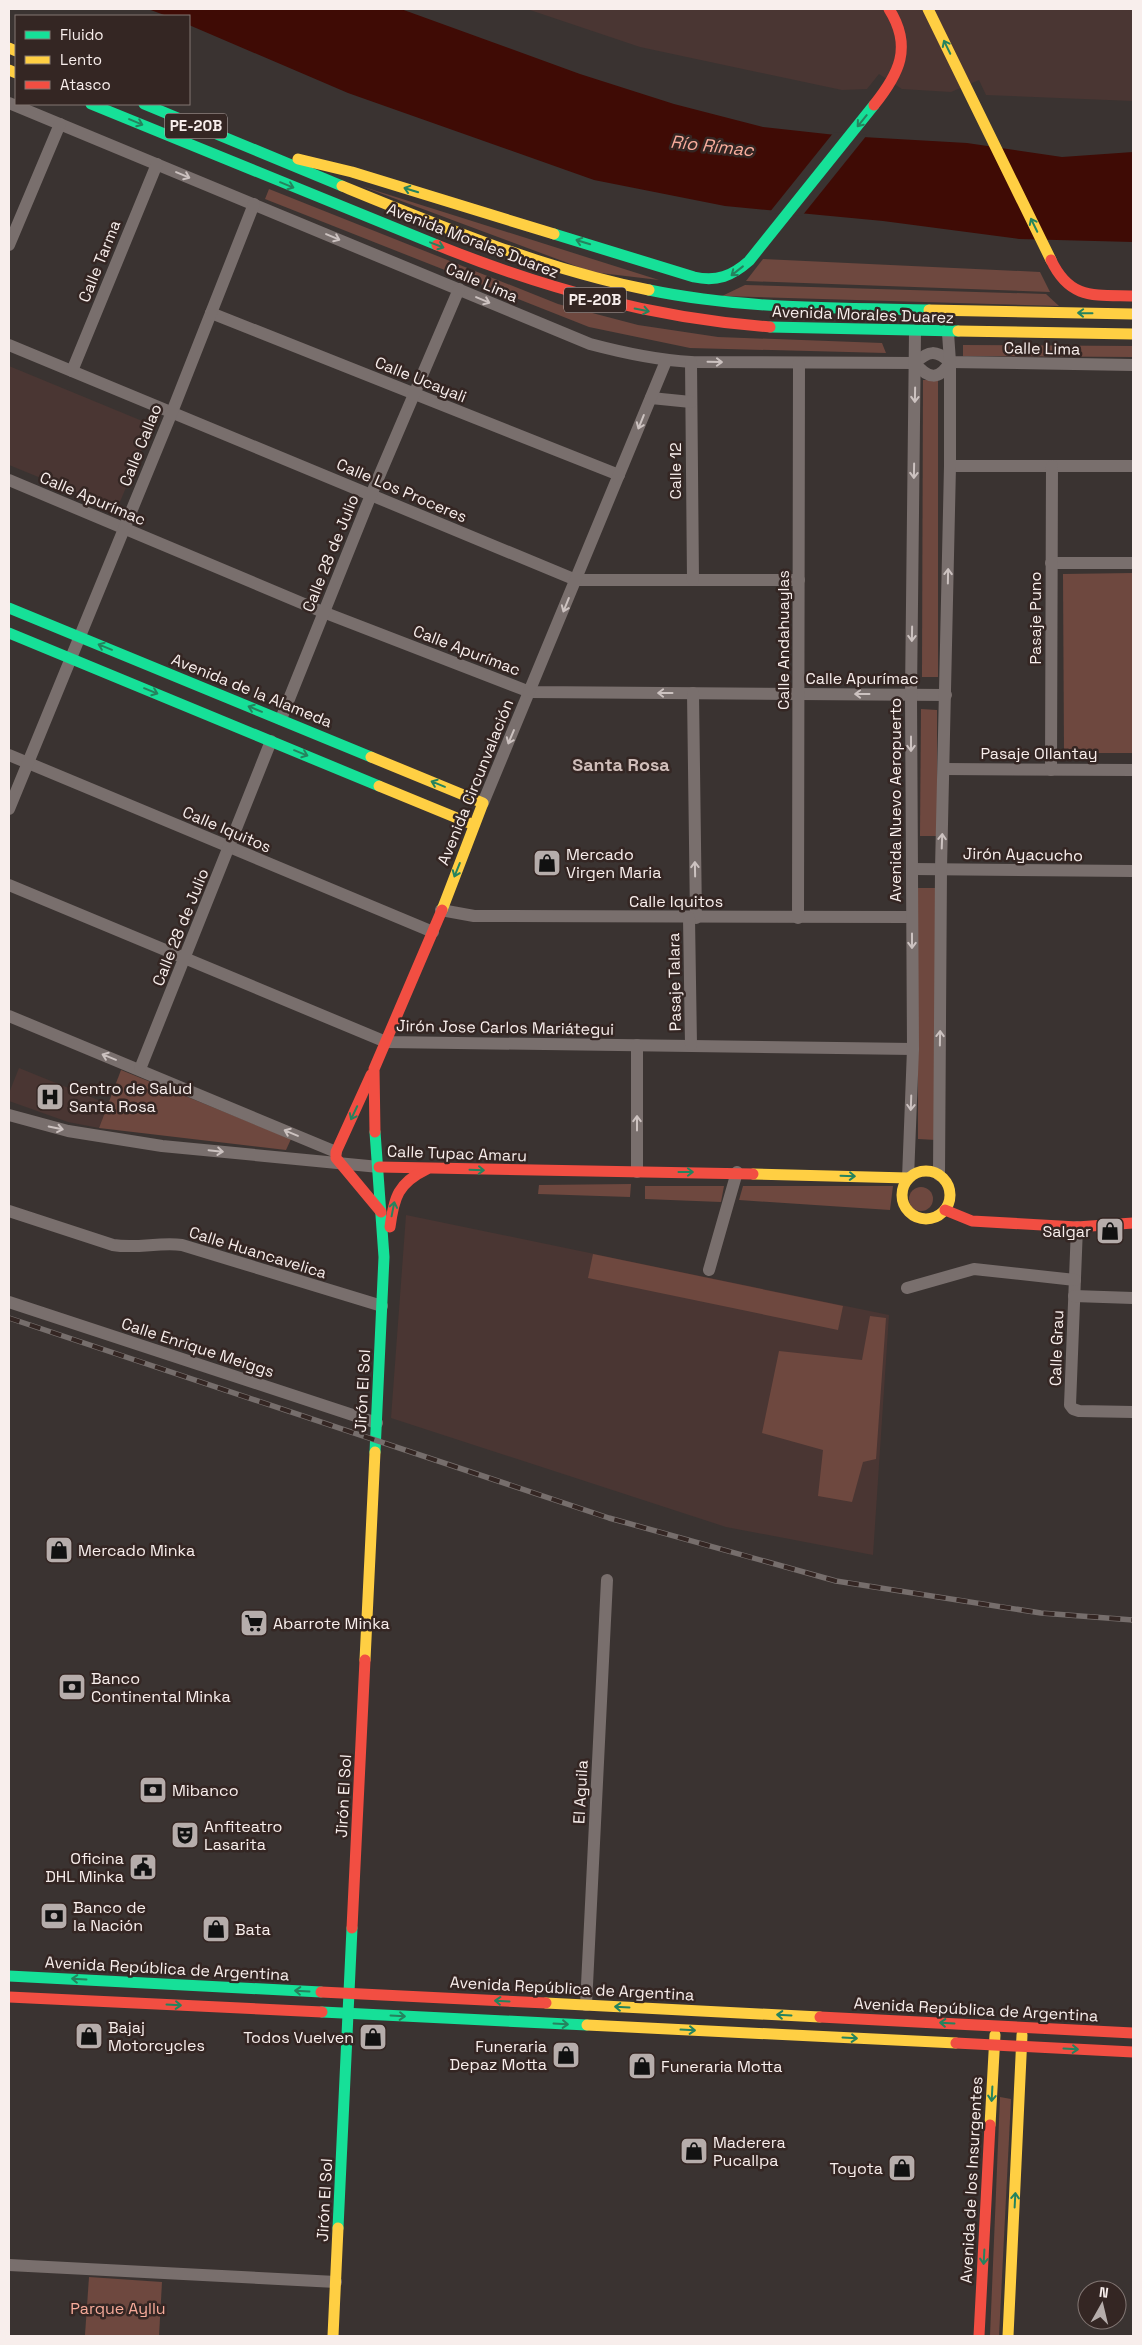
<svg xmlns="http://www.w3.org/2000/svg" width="1142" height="2345" viewBox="0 0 1142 2345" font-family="'Space Grotesk',sans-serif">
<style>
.built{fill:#4a3633}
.green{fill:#6e483f}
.water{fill:#3f0b05}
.pier{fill:#3a3331}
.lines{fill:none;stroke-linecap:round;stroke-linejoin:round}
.street{stroke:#796f6d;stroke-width:12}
.fast{stroke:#16e098;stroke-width:11}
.slow{stroke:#ffcf43;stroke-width:11}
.jam{stroke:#f24e42;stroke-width:11}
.rail-casing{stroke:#766e6c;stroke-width:5.5}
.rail{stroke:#342623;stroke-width:4;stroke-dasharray:11;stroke-linecap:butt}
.oneway{stroke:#25835e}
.oneway2{stroke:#ccc2c0}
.labels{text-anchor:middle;stroke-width:5;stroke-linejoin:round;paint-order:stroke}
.shield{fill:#342623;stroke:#bdb2b0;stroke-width:1}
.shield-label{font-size:15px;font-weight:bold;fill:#f8eeec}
.street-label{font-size:16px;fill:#f8eeec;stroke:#342623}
.poi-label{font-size:16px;fill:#f8eeec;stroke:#342623;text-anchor:start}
.park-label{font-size:16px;fill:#f7ab9a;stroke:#342623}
.water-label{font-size:18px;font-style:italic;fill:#f9ac9c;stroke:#342623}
.neighbourhood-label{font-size:18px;font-weight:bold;fill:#d0beba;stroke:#342623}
</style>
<rect width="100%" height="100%" fill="#3a3331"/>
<g class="built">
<path d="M 527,9 L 1133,9 L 1133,101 L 986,95 L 979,80 L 951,92 L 902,89 L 879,74 L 867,89 L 842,90 L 640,47 Z"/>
<path d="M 9,366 L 152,425 L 117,509 L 9,465 Z"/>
<path d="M 19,1068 L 108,1104 L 99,1128 L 68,1122 L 9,1101 L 9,1093 Z"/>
<path d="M 406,1215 L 889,1315 L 873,1555 L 726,1527 L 391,1418 Z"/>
</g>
<g class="green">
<path d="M 361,186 L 659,280 L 592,272 Z"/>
<path d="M 269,189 L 558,304 L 638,325 L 718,337 L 882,343 L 886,353 L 690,348 L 589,327 L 265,199 Z"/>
<path d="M 763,259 L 1040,272 L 1050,292 L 746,281 Z"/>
<path d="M 745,285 L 1046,294 L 1059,306 L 722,296 Z"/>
<path d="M 963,345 L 1133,346 L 1133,357 L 963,356 Z"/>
<path d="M 923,380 L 938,380 L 938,677 L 922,677 Z"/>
<path d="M 1133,573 L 1133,753 L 1064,753 L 1063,574 Z"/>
<path d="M 921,709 L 937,710 L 937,836 L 920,836 Z"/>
<path d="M 918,888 L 937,888 L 936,1140 L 918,1139 Z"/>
<path d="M 121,1070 L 291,1139 L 286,1150 L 99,1128 Z"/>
<path d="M 631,1184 L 630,1197 L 538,1194 L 539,1185 Z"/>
<path d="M 645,1186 L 724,1186 L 721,1202 L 645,1199 Z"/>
<path d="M 743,1186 L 893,1186 L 890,1210 L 739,1200 Z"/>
<circle cx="921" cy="1199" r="12"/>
<path d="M 593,1254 L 843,1306 L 838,1330 L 588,1278 Z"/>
<path d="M 870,1316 L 886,1318 L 876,1459 L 863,1462 L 852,1502 L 818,1496 L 823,1450 L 762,1433 L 779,1351 L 862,1360 Z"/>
<path d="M 1000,2097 L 1011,2099 L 999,2336 L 990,2336 Z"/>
<path d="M 89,2277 L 162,2282 L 159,2336 L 85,2335 Z"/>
</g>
<path class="water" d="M 148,9 L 401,9 L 580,74 L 674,104 L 763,127 L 845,136 L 967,143 L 1062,157 L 1133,152 L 1133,242 L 1019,239 L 883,221 L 725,206 L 594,180 L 348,93 L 189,25 L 189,16 L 167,16 Z"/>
<path class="pier" d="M 834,132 L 867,135 L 802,216 L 769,213 Z"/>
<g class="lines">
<g class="street">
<path d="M 9,103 L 590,344 C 624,353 656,360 691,362 L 915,363 C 929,350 936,350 950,362 L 1133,365"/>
<path d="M 9,245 L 60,124"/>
<path d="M 211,313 L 619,475"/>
<path d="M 9,345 L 576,580 L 799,580"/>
<path d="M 691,362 L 693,580"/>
<path d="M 915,363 C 928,379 939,381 950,362"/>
<path d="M 72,371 L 157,164"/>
<path d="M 651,398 L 691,402"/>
<path d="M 950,466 L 1133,466"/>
<path d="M 9,480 L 323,612 L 530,692 L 946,695"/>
<path d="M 1051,563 L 1133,563"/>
<path d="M 693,693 L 696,918"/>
<path d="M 281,719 L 371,495 L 459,289"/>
<path d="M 9,755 L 433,932"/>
<path d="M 945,769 L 1133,770"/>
<path d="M 1051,770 L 1052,466"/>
<path d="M 483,803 L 666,361"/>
<path d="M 9,809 L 172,412 L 254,204"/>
<path d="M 913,869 L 1133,871"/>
<path d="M 9,885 L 386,1042 L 913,1049"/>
<path d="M 441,910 L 474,916 L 912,917"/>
<path d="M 689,918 L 691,1045"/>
<path d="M 798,918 L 799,363"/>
<path d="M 9,1016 L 336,1152"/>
<path d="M 637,1045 L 637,1172"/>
<path d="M 140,1069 L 271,741"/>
<path d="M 9,1115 L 68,1131 L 162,1146 L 379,1167"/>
<path d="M 939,1175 L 941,869 L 950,466 L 950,362 L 948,333"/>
<path d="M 908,1178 L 913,1049 L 911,695 L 915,332"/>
<path d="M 9,1211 L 113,1245 C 137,1249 159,1242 182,1245 L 382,1306"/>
<path d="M 1077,1227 L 1070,1405 L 1073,1409 L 1079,1411 L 1133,1412"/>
<path d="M 709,1270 L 737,1172"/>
<path d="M 907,1288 L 974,1269 L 1075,1280"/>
<path d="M 1074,1296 L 1133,1298"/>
<path d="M 9,1302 L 377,1423"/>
<path d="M 586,2005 L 607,1580"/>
<path d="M 9,2265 L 336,2282"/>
</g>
<g class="fast">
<path d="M 91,104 L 437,245"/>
<path d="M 144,104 L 342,186"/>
<path d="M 554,234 L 694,277 C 717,282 732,276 749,261 L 874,105"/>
<path d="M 649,290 C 741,309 835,308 929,310"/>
<path d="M 770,327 L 958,331"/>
<path d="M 9,608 L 371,757"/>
<path d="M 9,633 L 379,786"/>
<path d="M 375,1452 L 384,1257 L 375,1132"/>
<path d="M 9,1976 L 321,1992"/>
<path d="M 322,2012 L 587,2025"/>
<path d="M 338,2228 L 352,1928"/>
</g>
<g class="slow">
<path d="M 928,9 L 1051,260"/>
<path d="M 9,48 L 16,51"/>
<path d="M 9,70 L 16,73"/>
<path d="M 298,159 L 352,172 L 554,234"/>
<path d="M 342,186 C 442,227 543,269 649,290"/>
<path d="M 929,310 L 1133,314"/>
<path d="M 958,331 L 1133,334"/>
<path d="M 371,757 L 483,803 L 442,910"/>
<path d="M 379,786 L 474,825"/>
<circle cx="926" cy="1195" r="24"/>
<path d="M 753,1174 L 908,1178"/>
<path d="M 365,1660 L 375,1452"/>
<path d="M 546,2003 L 820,2017"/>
<path d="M 587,2025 L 956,2043"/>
<path d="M 990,2125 L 995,2035"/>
<path d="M 333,2336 L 338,2228"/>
<path d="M 1008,2336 L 1022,2035"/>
</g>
<g class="jam">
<path d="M 874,105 C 899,74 913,47 889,9"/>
<path d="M 437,245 C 546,289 653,318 770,327"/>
<path d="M 1051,260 C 1070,300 1094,295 1133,296"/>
<path d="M 371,1075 L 336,1152 L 336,1158 L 381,1212"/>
<path d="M 375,1132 L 374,1069 L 442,910"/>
<path d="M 379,1167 L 753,1174"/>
<path d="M 945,1210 L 972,1221 L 1077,1227 L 1133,1223"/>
<path d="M 390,1227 C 394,1197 398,1183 427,1169"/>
<path d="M 352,1928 L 365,1660"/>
<path d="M 321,1992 L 546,2003"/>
<path d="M 9,1997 L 322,2012"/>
<path d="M 820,2017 L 1133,2033"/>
<path d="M 956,2043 L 1133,2052"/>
<path d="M 979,2336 L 990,2125"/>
</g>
<defs>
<path id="rail" d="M 9,1318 L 609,1518 L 836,1581 L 1041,1613 L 1133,1620"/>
</defs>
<use href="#rail" class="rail-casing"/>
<use href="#rail" class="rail"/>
</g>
<defs><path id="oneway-shaft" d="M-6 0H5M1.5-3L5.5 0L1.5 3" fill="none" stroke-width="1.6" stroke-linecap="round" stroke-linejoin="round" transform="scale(1.25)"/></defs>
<g class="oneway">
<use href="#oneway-shaft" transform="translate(947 47) rotate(-116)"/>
<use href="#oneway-shaft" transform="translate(862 121) rotate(129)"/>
<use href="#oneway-shaft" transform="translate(136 122) rotate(23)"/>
<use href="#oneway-shaft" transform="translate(287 185) rotate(22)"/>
<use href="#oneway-shaft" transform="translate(411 190) rotate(-163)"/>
<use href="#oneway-shaft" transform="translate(1034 225) rotate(-116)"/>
<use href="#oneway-shaft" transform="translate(583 242) rotate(-163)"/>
<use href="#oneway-shaft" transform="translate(437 245) rotate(21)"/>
<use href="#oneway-shaft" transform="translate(737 271) rotate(142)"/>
<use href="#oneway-shaft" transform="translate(642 310) rotate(11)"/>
<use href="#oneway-shaft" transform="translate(1085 313) rotate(-179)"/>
<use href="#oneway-shaft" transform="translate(105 647) rotate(-158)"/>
<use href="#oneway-shaft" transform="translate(151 691) rotate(22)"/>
<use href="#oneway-shaft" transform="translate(255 709) rotate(-158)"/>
<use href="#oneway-shaft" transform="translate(301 753) rotate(22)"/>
<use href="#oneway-shaft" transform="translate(438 784) rotate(-158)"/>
<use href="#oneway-shaft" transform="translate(457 870) rotate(112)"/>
<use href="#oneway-shaft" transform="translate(354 1113) rotate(115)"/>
<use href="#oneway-shaft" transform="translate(477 1170) rotate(2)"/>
<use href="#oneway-shaft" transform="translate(686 1172)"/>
<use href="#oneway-shaft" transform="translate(848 1176) rotate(2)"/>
<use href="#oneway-shaft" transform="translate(393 1209) rotate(-79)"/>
<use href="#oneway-shaft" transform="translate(79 1979) rotate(-177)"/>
<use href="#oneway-shaft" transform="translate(302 1991) rotate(-177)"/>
<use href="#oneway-shaft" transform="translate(502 2001) rotate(-177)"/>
<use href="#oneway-shaft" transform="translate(174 2005) rotate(3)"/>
<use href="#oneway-shaft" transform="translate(622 2007) rotate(-177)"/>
<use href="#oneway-shaft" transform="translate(784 2015) rotate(-177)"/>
<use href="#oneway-shaft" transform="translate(398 2016) rotate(3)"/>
<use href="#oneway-shaft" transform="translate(947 2023) rotate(-177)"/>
<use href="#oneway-shaft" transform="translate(561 2024) rotate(3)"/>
<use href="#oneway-shaft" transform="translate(688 2030) rotate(3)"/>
<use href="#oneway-shaft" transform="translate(850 2038) rotate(3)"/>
<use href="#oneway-shaft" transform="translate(1071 2049) rotate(3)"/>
<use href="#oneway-shaft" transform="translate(992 2094) rotate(93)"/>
<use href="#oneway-shaft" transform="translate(1015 2200) rotate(-87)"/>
<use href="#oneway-shaft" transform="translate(984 2257) rotate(93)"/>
</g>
<g class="oneway2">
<use href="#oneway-shaft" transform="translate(183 175) rotate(23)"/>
<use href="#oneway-shaft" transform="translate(333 237) rotate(23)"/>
<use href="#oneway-shaft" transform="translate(483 300) rotate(23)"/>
<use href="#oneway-shaft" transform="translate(715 362) rotate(1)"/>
<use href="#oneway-shaft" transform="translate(915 395) rotate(91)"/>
<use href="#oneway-shaft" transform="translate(641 422) rotate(112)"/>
<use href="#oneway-shaft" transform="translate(914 471) rotate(91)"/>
<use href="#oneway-shaft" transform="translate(948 576) rotate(-89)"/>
<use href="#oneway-shaft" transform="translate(566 605) rotate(112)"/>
<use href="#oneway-shaft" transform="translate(912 634) rotate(91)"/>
<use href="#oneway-shaft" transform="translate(665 693) rotate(-180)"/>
<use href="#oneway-shaft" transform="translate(862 694) rotate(-180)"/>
<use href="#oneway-shaft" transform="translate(511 737) rotate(113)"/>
<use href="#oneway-shaft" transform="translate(911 744) rotate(90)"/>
<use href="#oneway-shaft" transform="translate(942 841) rotate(-88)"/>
<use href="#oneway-shaft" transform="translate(695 869) rotate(-91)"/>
<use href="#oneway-shaft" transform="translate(912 941) rotate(90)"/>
<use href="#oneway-shaft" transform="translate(940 1038) rotate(-89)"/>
<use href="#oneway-shaft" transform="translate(109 1057) rotate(-158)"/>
<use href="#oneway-shaft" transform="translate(911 1103) rotate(92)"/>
<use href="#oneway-shaft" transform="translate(637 1123) rotate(-90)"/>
<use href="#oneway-shaft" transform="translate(56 1128) rotate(12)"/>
<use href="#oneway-shaft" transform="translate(291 1133) rotate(-157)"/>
<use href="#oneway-shaft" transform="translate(216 1151) rotate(6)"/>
</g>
<defs>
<symbol id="shop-square" viewBox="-11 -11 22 22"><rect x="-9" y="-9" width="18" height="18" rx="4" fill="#b6adab" stroke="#342623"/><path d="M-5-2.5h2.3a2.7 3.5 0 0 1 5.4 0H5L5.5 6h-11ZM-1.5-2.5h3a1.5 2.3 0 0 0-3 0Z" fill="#111"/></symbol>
<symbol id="hospital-square" viewBox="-11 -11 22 22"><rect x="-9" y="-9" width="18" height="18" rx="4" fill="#b6adab" stroke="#342623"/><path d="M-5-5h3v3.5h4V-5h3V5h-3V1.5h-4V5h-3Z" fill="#111"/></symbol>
<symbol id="supermarket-square" viewBox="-11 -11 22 22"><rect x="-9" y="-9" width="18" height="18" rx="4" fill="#b6adab" stroke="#342623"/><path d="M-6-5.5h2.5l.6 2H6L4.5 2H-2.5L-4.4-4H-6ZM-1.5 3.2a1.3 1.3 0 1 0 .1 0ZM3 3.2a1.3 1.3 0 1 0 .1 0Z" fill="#111"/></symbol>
<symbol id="bank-square" viewBox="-11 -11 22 22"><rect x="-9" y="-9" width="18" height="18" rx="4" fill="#b6adab" stroke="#342623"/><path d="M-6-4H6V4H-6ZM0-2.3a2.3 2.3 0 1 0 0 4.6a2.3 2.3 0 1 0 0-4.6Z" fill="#111"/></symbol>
<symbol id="theatre-square" viewBox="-11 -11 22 22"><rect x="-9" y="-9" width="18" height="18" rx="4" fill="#b6adab" stroke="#342623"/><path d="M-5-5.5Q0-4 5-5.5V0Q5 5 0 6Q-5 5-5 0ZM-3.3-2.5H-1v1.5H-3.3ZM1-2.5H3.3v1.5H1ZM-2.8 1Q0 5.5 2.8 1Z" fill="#111"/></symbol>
<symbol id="civic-square" viewBox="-11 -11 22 22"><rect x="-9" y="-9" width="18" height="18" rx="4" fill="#b6adab" stroke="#342623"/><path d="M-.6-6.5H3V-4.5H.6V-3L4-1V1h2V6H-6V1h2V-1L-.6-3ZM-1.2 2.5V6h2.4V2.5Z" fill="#111"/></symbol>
</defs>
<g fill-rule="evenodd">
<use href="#shop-square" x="531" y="847" width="32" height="32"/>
<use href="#hospital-square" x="34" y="1081" width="32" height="32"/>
<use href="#shop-square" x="1094" y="1215" width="32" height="32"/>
<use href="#shop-square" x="43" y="1534" width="32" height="32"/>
<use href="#supermarket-square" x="238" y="1607" width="32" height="32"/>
<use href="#bank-square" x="56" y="1671" width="32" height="32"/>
<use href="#bank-square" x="137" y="1774" width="32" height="32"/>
<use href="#theatre-square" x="169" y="1819" width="32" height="32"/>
<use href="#civic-square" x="127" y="1851" width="32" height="32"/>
<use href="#bank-square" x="38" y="1900" width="32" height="32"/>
<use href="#shop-square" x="200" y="1913" width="32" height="32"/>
<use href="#shop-square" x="73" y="2020" width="32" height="32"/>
<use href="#shop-square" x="357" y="2021" width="32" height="32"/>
<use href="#shop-square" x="550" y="2039" width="32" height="32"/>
<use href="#shop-square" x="626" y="2050" width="32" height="32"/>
<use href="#shop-square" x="678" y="2135" width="32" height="32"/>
<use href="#shop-square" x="886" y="2152" width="32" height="32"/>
</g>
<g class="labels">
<g class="shield">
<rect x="165" y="113.5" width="62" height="25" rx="4"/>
<rect x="564" y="287.5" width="62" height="25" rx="4"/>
</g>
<g class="shield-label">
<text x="196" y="131">PE-20B</text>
<text x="595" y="305">PE-20B</text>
</g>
<g class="street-label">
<text transform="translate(473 240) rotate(21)" y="6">Avenida Morales Duarez</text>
<text transform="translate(99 261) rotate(-68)" y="6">Calle Tarma</text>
<text transform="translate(482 282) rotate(23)" y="6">Calle Lima</text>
<text transform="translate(863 314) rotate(2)" y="6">Avenida Morales Duarez</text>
<text transform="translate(1042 348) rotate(1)" y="6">Calle Lima</text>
<text transform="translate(421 379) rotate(22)" y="6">Calle Ucayali</text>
<text transform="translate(140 445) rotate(-68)" y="6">Calle Callao</text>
<text transform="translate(675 471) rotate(-90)" y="6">Calle 12</text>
<text transform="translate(402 490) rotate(23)" y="6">Calle Los Proceres</text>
<text transform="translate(93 498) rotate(23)" y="6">Calle Apurímac</text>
<text transform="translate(330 553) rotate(-68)" y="6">Calle 28 de Julio</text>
<text transform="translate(1035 618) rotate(-90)" y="6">Pasaje Puno</text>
<text transform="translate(783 640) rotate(-90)" y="6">Calle Andahuaylas</text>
<text transform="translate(467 650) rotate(21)" y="6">Calle Apurímac</text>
<text x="862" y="684">Calle Apurímac</text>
<text transform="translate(252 690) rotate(22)" y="6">Avenida de la Alameda</text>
<text x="1039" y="759">Pasaje Ollantay</text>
<text transform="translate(475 782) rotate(-68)" y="6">Avenida Circunvalación</text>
<text transform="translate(895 800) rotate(-90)" y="6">Avenida Nuevo Aeropuerto</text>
<text transform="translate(227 829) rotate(23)" y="6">Calle Iquitos</text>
<text transform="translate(1023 854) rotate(1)" y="6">Jirón Ayacucho</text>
<text x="676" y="907">Calle Iquitos</text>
<text transform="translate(180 927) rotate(-68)" y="6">Calle 28 de Julio</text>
<text transform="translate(674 982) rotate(-91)" y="6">Pasaje Talara</text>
<text transform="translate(505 1027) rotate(1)" y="6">Jirón Jose Carlos Mariátegui</text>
<text transform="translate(457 1153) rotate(2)" y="6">Calle Tupac Amaru</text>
<text transform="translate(258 1252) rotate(17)" y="6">Calle Huancavelica</text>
<text transform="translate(198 1347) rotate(18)" y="6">Calle Enrique Meiggs</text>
<text transform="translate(1056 1348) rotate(-88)" y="6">Calle Grau</text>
<text transform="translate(362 1391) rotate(-87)" y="6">Jirón El Sol</text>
<text transform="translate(580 1792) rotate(-87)" y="6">El Aguila</text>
<text transform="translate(343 1796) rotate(-87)" y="6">Jirón El Sol</text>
<text transform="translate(167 1968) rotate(3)" y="6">Avenida República de Argentina</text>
<text transform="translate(572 1988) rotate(3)" y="6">Avenida República de Argentina</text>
<text transform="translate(976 2009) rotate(3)" y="6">Avenida República de Argentina</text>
<text transform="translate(971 2180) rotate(-87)" y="6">Avenida de los Insurgentes</text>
<text transform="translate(324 2200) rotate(-87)" y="6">Jirón El Sol</text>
</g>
<g class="poi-label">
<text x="566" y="860">Mercado<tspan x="566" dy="18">Virgen Maria</tspan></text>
<text x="69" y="1094">Centro de Salud<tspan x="69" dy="18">Santa Rosa</tspan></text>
<text x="1091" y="1237" text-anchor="end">Salgar</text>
<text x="78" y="1556">Mercado Minka</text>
<text x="273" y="1629">Abarrote Minka</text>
<text x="91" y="1684">Banco<tspan x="91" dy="18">Continental Minka</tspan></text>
<text x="172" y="1796">Mibanco</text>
<text x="204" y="1832">Anfiteatro<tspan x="204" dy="18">Lasarita</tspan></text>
<text x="124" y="1864" text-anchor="end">Oficina<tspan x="124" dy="18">DHL Minka</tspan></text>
<text x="73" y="1913">Banco de<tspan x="73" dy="18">la Nación</tspan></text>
<text x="235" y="1935">Bata</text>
<text x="108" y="2033">Bajaj<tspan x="108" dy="18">Motorcycles</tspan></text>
<text x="354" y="2043" text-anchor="end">Todos Vuelven</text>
<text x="547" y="2052" text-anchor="end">Funeraria<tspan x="547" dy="18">Depaz Motta</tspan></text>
<text x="661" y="2072">Funeraria Motta</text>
<text x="713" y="2148">Maderera<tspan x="713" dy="18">Pucallpa</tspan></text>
<text x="883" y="2174" text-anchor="end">Toyota</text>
</g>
<g class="park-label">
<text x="118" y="2314">Parque Ayllu</text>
</g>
<g class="water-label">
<text transform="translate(712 146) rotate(6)" y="6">Río Rímac</text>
</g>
<g class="neighbourhood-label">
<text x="621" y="771">Santa Rosa</text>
</g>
</g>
<rect width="1142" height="2345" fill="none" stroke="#f8eeec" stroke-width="20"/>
<rect x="15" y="15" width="175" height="90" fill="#342623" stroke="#827673"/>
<rect x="25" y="31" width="25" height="8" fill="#16e098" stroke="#827673"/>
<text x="60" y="40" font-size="15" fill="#f8eeec">Fluido</text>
<rect x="25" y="56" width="25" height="8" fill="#ffcf43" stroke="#827673"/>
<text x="60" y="65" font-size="15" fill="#f8eeec">Lento</text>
<rect x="25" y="81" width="25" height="8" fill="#f24e42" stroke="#827673"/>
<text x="60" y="90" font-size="15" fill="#f8eeec">Atasco</text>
<g transform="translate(1102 2305) rotate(8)"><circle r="24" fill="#342623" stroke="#827673"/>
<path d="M0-4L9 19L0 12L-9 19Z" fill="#b6adab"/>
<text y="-8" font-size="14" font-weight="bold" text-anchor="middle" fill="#f8eeec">N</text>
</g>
</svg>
